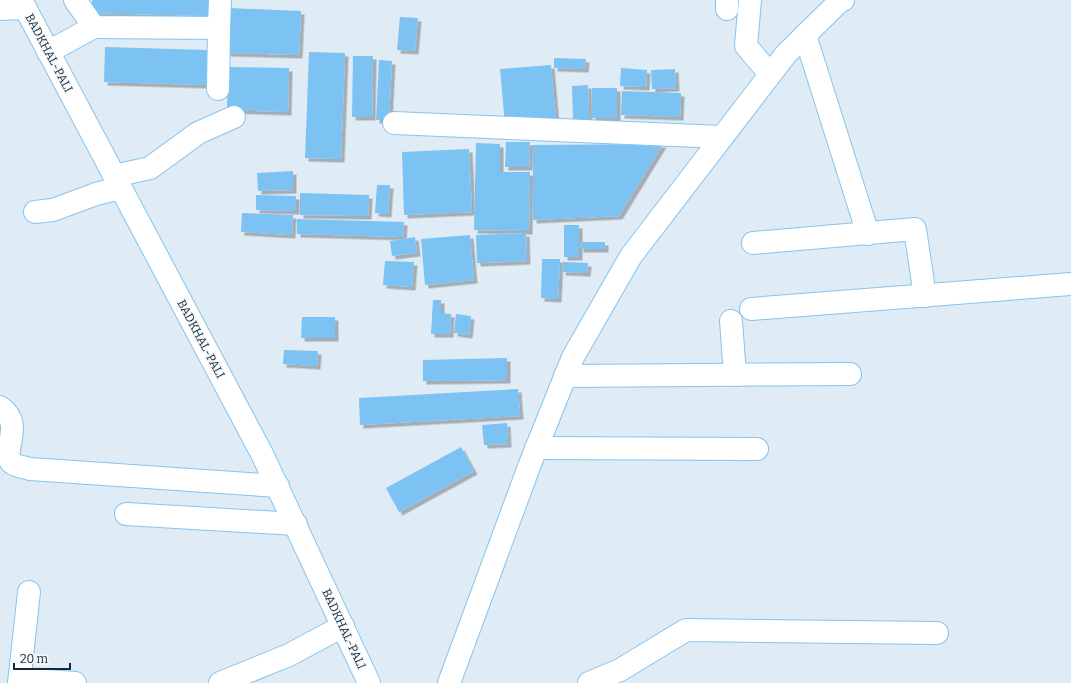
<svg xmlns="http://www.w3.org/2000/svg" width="1071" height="683" viewBox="0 0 1071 683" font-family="Bitter,serif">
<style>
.building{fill:#7cc2f3;filter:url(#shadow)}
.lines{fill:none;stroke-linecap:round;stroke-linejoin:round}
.minor-casing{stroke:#85c4f0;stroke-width:24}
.minor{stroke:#fff;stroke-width:22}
.labels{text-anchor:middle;stroke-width:3;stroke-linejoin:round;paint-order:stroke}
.street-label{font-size:12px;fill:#102b3c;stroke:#f7f7f7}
</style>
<defs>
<filter id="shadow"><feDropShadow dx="3.5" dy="3.5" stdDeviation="0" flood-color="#0004"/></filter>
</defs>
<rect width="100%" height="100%" fill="#dfebf5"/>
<g class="building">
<path d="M 92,0 L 214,0 L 213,16 L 92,13 Z"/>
<path d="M 229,8 L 301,11 L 299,55 L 227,53 Z"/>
<path d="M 400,17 L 418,18 L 415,51 L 397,50 Z"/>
<path d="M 105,47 L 207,50 L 206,85 L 104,82 Z"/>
<path d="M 309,52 L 345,53 L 341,159 L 305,158 Z"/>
<path d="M 353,56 L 373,56 L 372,117 L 352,117 Z"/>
<path d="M 554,58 L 586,59 L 585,69 L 554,68 Z"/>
<path d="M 379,60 L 392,61 L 389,120 L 376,120 Z"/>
<path d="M 551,65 L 556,120 L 505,125 L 500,69 Z"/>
<path d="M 228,67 L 289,68 L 288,112 L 227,110 Z"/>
<path d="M 621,68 L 647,70 L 646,87 L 620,86 Z"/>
<path d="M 675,69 L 676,88 L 652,89 L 651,70 Z"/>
<path d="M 588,85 L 589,119 L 573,119 L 572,86 Z"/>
<rect x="592" y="88" width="25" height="30"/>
<path d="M 622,91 L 681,93 L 680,117 L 621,115 Z"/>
<path d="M 506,142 L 530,142 L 529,167 L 505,167 Z"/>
<path d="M 476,143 L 500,144 L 500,172 L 530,172 L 529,231 L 474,230 Z"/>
<path d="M 663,144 L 619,216 L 533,220 L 533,145 Z"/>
<path d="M 469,149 L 472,212 L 404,215 L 402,152 Z"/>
<path d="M 293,171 L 293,190 L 258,191 L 257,173 Z"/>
<path d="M 377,185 L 390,185 L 388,214 L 375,213 Z"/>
<path d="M 300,193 L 369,195 L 368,216 L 300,215 Z"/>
<path d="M 256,195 L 296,196 L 296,211 L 256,210 Z"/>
<path d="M 242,213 L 293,215 L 292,235 L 241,232 Z"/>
<path d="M 297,219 L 404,222 L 403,237 L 297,234 Z"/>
<rect x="564" y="225" width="15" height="32"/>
<path d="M 526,233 L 527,261 L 477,263 L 476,235 Z"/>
<path d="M 470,235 L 474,280 L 425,285 L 421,239 Z"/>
<path d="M 415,237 L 417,253 L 392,256 L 390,241 Z"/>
<path d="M 581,242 L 605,242 L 605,249 L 580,249 Z"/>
<path d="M 542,259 L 560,259 L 558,299 L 541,298 Z"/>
<path d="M 385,261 L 414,262 L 412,287 L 383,285 Z"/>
<path d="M 563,262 L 588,263 L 587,273 L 562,272 Z"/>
<path d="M 433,300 L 441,300 L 441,313 L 451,314 L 450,334 L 431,334 Z"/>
<path d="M 456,314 L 471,316 L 469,335 L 454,333 Z"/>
<path d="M 302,317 L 335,317 L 335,338 L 301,338 Z"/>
<path d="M 284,350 L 318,351 L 317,366 L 283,364 Z"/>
<path d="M 507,358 L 507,380 L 423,381 L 423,360 Z"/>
<path d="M 518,389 L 520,416 L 360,425 L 359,398 Z"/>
<path d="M 507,423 L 508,444 L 484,445 L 482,425 Z"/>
<path d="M 461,447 L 474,471 L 399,512 L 386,488 Z"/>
</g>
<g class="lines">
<defs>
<g id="minor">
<path d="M 21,0 L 262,454 L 369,683"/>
<path d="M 75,0 L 94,27 L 219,28 L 220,0"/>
<path d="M 750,0 L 746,46 L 770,74"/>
<path d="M 0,9 L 25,8"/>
<path d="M 727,9 L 727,0"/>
<path d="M 805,35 L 868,234"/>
<path d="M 48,52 L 94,27"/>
<path d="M 218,89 L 219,28"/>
<path d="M 394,123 L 722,137"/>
<path d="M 114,176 L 150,168 L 198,133 L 234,117"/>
<path d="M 35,212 L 53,210 L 96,194 L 120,188"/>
<path d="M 753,243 L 915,229 L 925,296"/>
<path d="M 751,309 L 1071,284"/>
<path d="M 731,321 L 735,375"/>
<path d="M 565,376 L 850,374"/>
<path d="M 0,407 C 26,425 0,451 12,463 C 17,467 25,467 30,469 L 278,486"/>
<path d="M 536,448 L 757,449"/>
<path d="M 126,514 L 296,524"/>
<path d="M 20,679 L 75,683"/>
<path d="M 19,683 L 29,592"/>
<path d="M 220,683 L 289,655 L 343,626"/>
<path d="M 449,683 L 530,464 L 573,357 L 631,256 L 786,54 L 839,2 L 843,0"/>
<path d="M 589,683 L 620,670 L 686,630 L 937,633"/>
</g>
</defs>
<use href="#minor" class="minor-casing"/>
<use href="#minor" class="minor"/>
</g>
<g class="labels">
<g class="street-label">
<text transform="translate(49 53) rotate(62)" y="4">BADKHAL-PALI</text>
<text transform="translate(201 339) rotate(62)" y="4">BADKHAL-PALI</text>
<text transform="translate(344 629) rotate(65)" y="4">BADKHAL-PALI</text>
</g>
</g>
<path d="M14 663v6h56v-6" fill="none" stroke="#102b3c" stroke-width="2"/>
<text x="20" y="663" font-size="12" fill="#102b3c" stroke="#f7f7f7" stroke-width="3" paint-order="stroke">20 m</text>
</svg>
